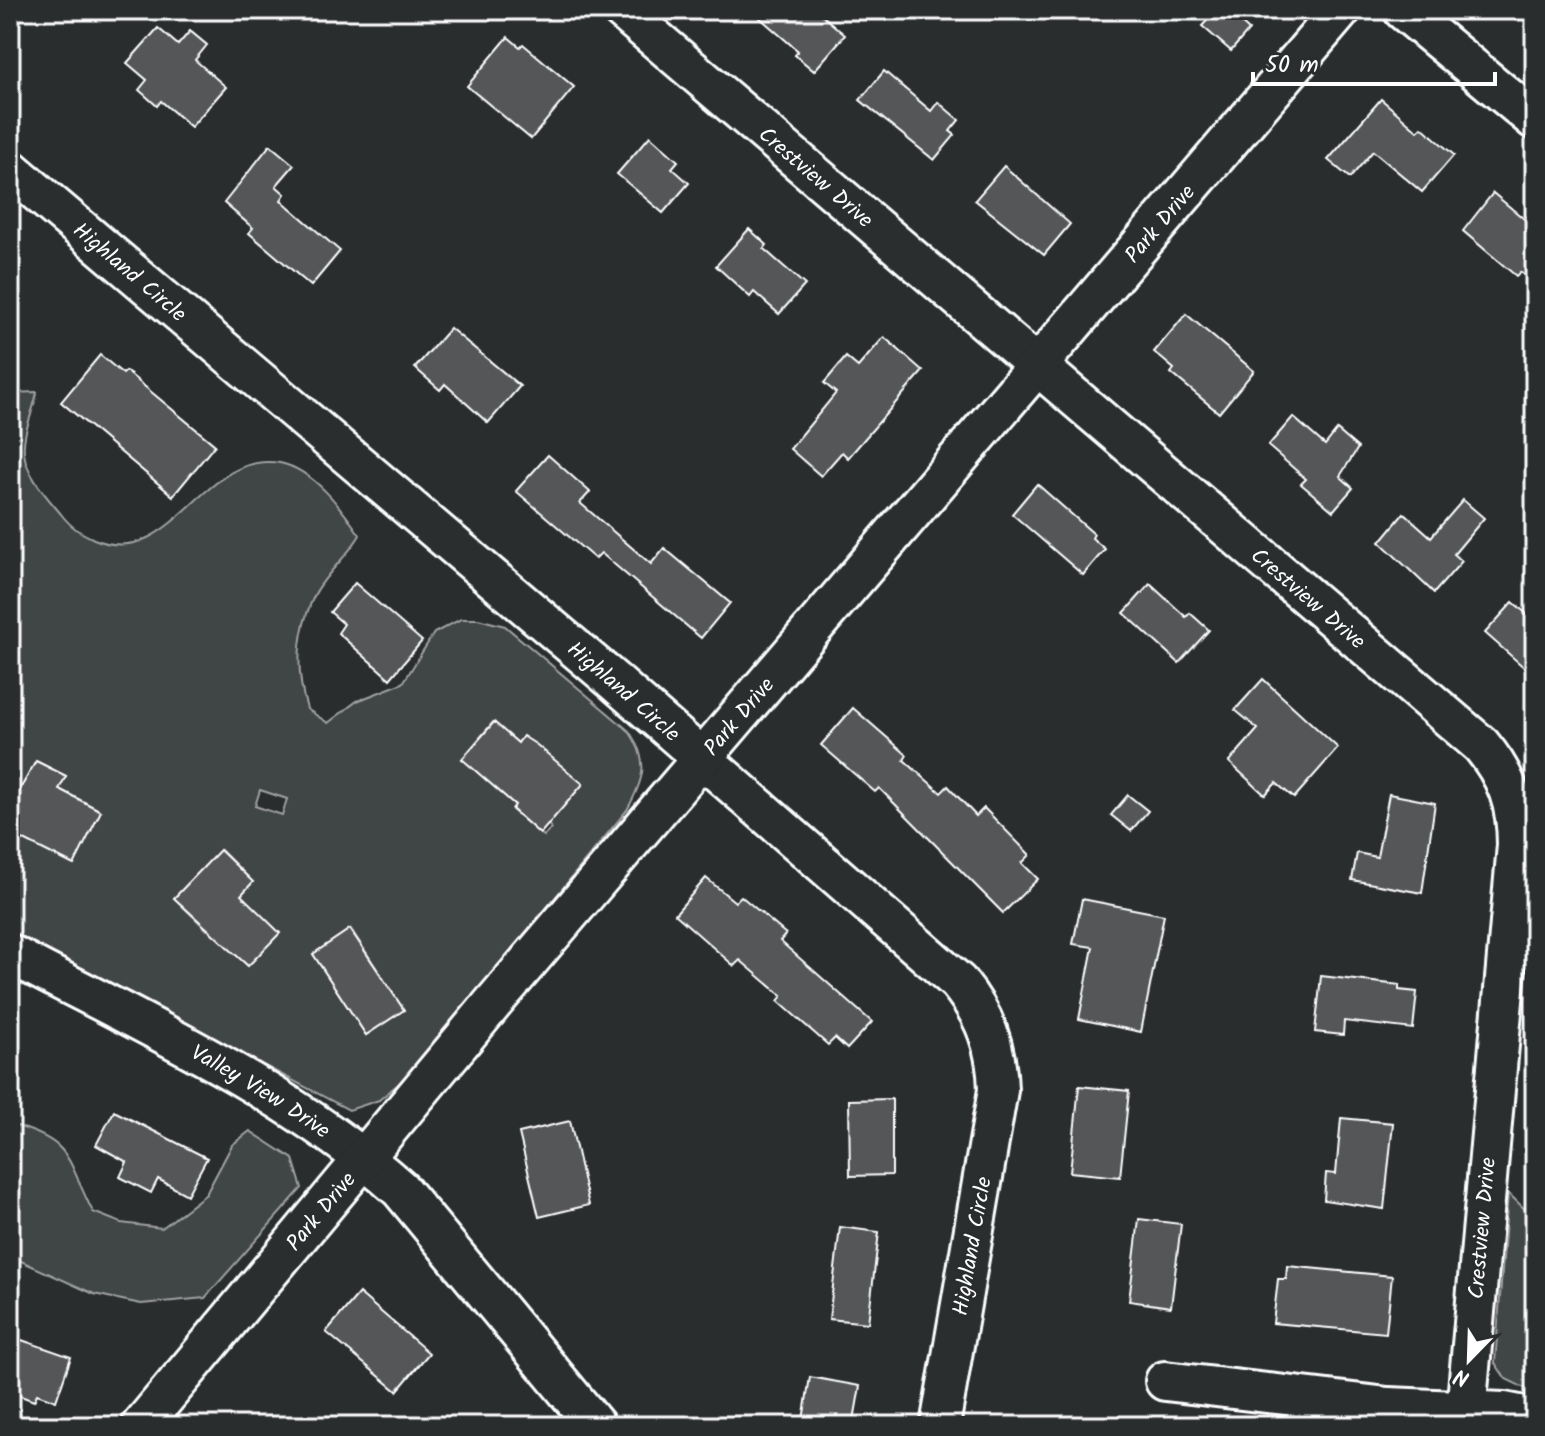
<svg xmlns="http://www.w3.org/2000/svg" width="1545" height="1436" viewBox="0 0 1545 1436" font-family="Kalam,sans-serif">
<style>
.green{fill:#414445;stroke:#a0a2a2;stroke-width:2;fill-rule:evenodd}
.building{fill:#555758;stroke:#fff;stroke-width:2}
.lines{fill:none;stroke-linecap:round;stroke-linejoin:round}
.minor-casing{stroke:#fff;stroke-width:44}
.minor{stroke:#2a2d2e;stroke-width:38}
.labels{text-anchor:middle;stroke-width:6;stroke-linejoin:round;paint-order:stroke}
.street-label{font-size:22px;fill:#fff;stroke:#2a2d2e}
</style>
<rect width="100%" height="100%" fill="#2a2d2e"/>
<filter id="ink" filterUnits="userSpaceOnUse"><feTurbulence type="fractalNoise" baseFrequency=".0125" numOctaves="2"/><feDisplacementMap in="SourceGraphic" scale="16" xChannelSelector="R" yChannelSelector="G"/><feConvolveMatrix kernelMatrix="1 2 1 2 8 2 1 2 1" color-interpolation-filters="sRGB"/></filter>
<g filter="url(#ink)">
<g class="green">
<path d="M 37,392 C 34,410 22,434 24,452 C 26,475 47,497 61,514 C 71,527 79,532 94,539 C 172,572 203,449 280,463 C 314,470 342,509 360,535 C 348,556 326,573 315,594 C 297,631 295,670 307,709 L 328,723 L 357,701 L 403,683 L 434,633 L 461,619 L 478,619 L 505,626 L 629,731 C 650,762 644,779 627,810 L 410,1074 L 379,1100 L 349,1110 L 10,932 L 10,833 L 73,865 L 101,811 L 59,789 L 66,776 L 36,761 L 10,807 L 10,393 ZM 493,722 L 518,743 L 523,736 L 582,784 L 548,824 L 551,828 L 544,836 L 512,810 L 515,805 L 462,759 ZM 260,790 L 287,799 L 282,815 L 255,806 ZM 221,850 L 253,882 L 207,930 L 174,898 ZM 351,929 L 404,1010 L 366,1035 L 313,954 Z"/>
<path d="M 10,1124 C 75,1142 65,1158 93,1212 L 121,1223 L 162,1228 L 206,1194 L 232,1145 L 250,1131 L 293,1159 L 302,1188 L 205,1298 L 141,1304 L 94,1294 L 10,1256 Z"/>
<path d="M 1508,1193 L 1535,1219 L 1535,1393 L 1506,1379 L 1495,1363 Z"/>
</g>
<g class="building">
<path d="M 751,10 L 816,10 L 845,35 L 814,71 L 795,55 L 798,51 Z"/>
<path d="M 1217,10 L 1227,10 L 1249,30 L 1231,51 L 1202,26 Z"/>
<path d="M 158,28 L 178,45 L 190,31 L 207,45 L 195,60 L 226,87 L 191,127 L 161,101 L 157,106 L 139,90 L 147,80 L 127,63 Z"/>
<path d="M 508,37 L 520,47 L 523,44 L 574,87 L 531,139 L 467,86 Z"/>
<path d="M 884,71 L 931,111 L 938,102 L 959,120 L 950,131 L 955,135 L 934,160 L 860,100 Z"/>
<path d="M 1381,99 L 1418,131 L 1422,127 L 1454,155 L 1422,192 L 1373,151 L 1350,178 L 1328,160 Z"/>
<path d="M 650,136 L 678,161 L 672,168 L 689,183 L 663,213 L 617,174 Z"/>
<path d="M 270,145 L 294,165 L 276,186 L 285,194 L 281,200 L 340,251 L 311,286 L 249,233 L 253,228 L 224,203 Z"/>
<path d="M 1004,166 L 1070,224 L 1044,255 L 975,200 Z"/>
<path d="M 1493,193 L 1535,228 L 1535,285 L 1520,272 L 1516,276 L 1463,231 Z"/>
<path d="M 749,229 L 767,245 L 764,249 L 805,285 L 779,314 L 754,292 L 750,297 L 716,266 Z"/>
<path d="M 1186,314 L 1254,371 L 1219,413 L 1171,373 L 1174,369 L 1154,352 Z"/>
<path d="M 450,328 L 520,386 L 488,423 L 445,384 L 440,390 L 415,368 Z"/>
<path d="M 884,337 L 923,371 L 848,458 L 842,452 L 821,476 L 790,449 L 836,393 L 824,383 L 846,357 L 858,367 Z"/>
<path d="M 100,355 L 123,374 L 126,371 L 215,445 L 173,496 L 61,402 Z"/>
<path d="M 1293,417 L 1325,445 L 1337,430 L 1358,448 L 1340,476 L 1353,488 L 1333,511 L 1301,484 L 1306,479 L 1268,446 Z"/>
<path d="M 548,455 L 590,492 L 580,503 L 651,564 L 664,548 L 730,603 L 701,638 L 601,553 L 595,559 L 516,491 Z"/>
<path d="M 1037,484 L 1094,534 L 1092,538 L 1105,549 L 1083,575 L 1012,514 Z"/>
<path d="M 1463,500 L 1484,518 L 1454,554 L 1462,561 L 1434,593 L 1380,542 L 1404,513 L 1431,537 Z"/>
<path d="M 355,583 L 422,641 L 390,679 L 338,633 L 344,624 L 330,612 Z"/>
<path d="M 1150,584 L 1186,617 L 1190,613 L 1209,630 L 1179,663 L 1124,613 Z"/>
<path d="M 1513,602 L 1535,621 L 1535,677 L 1485,633 Z"/>
<path d="M 1263,679 L 1338,748 L 1294,798 L 1276,783 L 1265,795 L 1229,762 L 1258,729 L 1235,710 Z"/>
<path d="M 853,708 L 907,755 L 904,760 L 941,793 L 948,786 L 976,816 L 984,808 L 1030,855 L 1022,863 L 1038,879 L 1003,913 L 879,788 L 875,792 L 821,745 Z"/>
<path d="M 494,722 L 518,743 L 523,736 L 537,745 L 583,784 L 540,834 L 512,809 L 515,805 L 462,759 Z"/>
<path d="M 36,761 L 66,776 L 59,789 L 101,811 L 74,865 L 10,833 L 10,807 Z"/>
<path d="M 1389,794 L 1435,803 L 1422,893 L 1352,880 L 1357,853 L 1377,857 Z"/>
<path d="M 1128,795 L 1148,811 L 1131,831 L 1111,815 Z"/>
<path d="M 220,850 L 253,882 L 241,895 L 280,933 L 248,966 L 174,898 Z"/>
<path d="M 706,878 L 735,902 L 741,896 L 786,934 L 780,941 L 872,1022 L 847,1049 L 835,1038 L 828,1045 L 778,1001 L 782,996 L 740,960 L 734,966 L 675,914 Z"/>
<path d="M 1082,899 L 1164,915 L 1141,1032 L 1079,1019 L 1093,947 L 1073,944 Z"/>
<path d="M 350,929 L 404,1010 L 366,1035 L 313,954 Z"/>
<path d="M 1321,976 L 1399,985 L 1399,990 L 1417,992 L 1413,1029 L 1344,1021 L 1343,1035 L 1315,1032 Z"/>
<path d="M 1079,1086 L 1129,1091 L 1120,1177 L 1070,1172 Z"/>
<path d="M 892,1099 L 892,1175 L 850,1176 L 849,1100 Z"/>
<path d="M 114,1111 L 207,1158 L 187,1195 L 158,1179 L 151,1193 L 120,1177 L 127,1162 L 96,1145 Z"/>
<path d="M 1341,1118 L 1393,1123 L 1384,1209 L 1324,1200 L 1326,1173 L 1336,1174 Z"/>
<path d="M 570,1121 L 589,1205 L 539,1217 L 519,1133 Z"/>
<path d="M 1139,1219 L 1181,1224 L 1171,1307 L 1129,1301 Z"/>
<path d="M 840,1227 L 879,1232 L 868,1323 L 829,1319 Z"/>
<path d="M 1287,1266 L 1392,1276 L 1386,1333 L 1273,1323 L 1278,1279 L 1286,1279 Z"/>
<path d="M 359,1293 L 429,1353 L 397,1391 L 326,1332 Z"/>
<path d="M 10,1336 L 71,1357 L 56,1401 L 37,1394 L 34,1401 L 10,1392 Z"/>
<path d="M 810,1377 L 860,1386 L 853,1426 L 802,1426 Z"/>
</g>
<g class="lines">
<defs>
<g id="minor">
<path id="s1" d="M 622,10 L 1481,745 C 1507,776 1517,805 1517,845 L 1466,1412"/>
<path d="M 1403,10 L 1535,120"/>
<path id="s2" d="M 10,169 L 615,682 L 958,982 C 985,1015 997,1047 998,1090 L 940,1426"/>
<path id="s3" d="M 10,954 C 144,1025 286,1088 400,1189 L 596,1426"/>
<path d="M 1165,1381 L 1388,1407 L 1504,1412 L 1535,1418"/>
<path id="s4" d="M 141,1426 L 493,1003 L 1341,10"/>
</g>
</defs>
<use href="#minor" class="minor-casing"/>
<use href="#minor" class="minor"/>
</g>
</g>
<g class="labels">
<g class="street-label">
<text dy="8" stroke="none"><textPath href="#s1" startOffset="256">Crestview Drive</textPath></text>
<text dy="8" stroke="none"><textPath href="#s4" startOffset="1576">Park Drive</textPath></text>
<text dy="8" stroke="none"><textPath href="#s2" startOffset="158">Highland Circle</textPath></text>
<text dy="8" stroke="none"><textPath href="#s1" startOffset="904">Crestview Drive</textPath></text>
<text dy="8" stroke="none"><textPath href="#s2" startOffset="806">Highland Circle</textPath></text>
<text dy="8" stroke="none"><textPath href="#s4" startOffset="928">Park Drive</textPath></text>
<text dy="8" stroke="none"><textPath href="#s3" startOffset="286">Valley View Drive</textPath></text>
<text dy="8" stroke="none"><textPath href="#s4" startOffset="280">Park Drive</textPath></text>
<text transform="translate(1481 1228) rotate(-85)" y="8">Crestview Drive</text>
<text transform="translate(971 1246) rotate(-80)" y="8">Highland Circle</text>
</g>
</g>
<rect width="1545" height="1436" fill="none" stroke="#2a2d2e" stroke-width="40"/>
<rect x="20" y="20" width="1505" height="1396" fill="none" stroke="#fff" stroke-width="3" filter="url(#ink)"/>
<g transform="translate(1469 1360) rotate(203)" stroke="#2a2d2e" stroke-width="6" paint-order="stroke">
<path d="M0-6L14 30L0 20L-14 30Z" fill="#ffffff"/>
<text y="-12" font-size="22" font-weight="bold" text-anchor="middle" fill="#ffffff">N</text>
</g>
<path d="M1253 72v12h242v-12" fill="none" stroke="#ffffff" stroke-width="4"/>
<text x="1265" y="72" font-size="24" fill="#ffffff" stroke="#2a2d2e" stroke-width="6" paint-order="stroke">50 m</text>
</svg>
